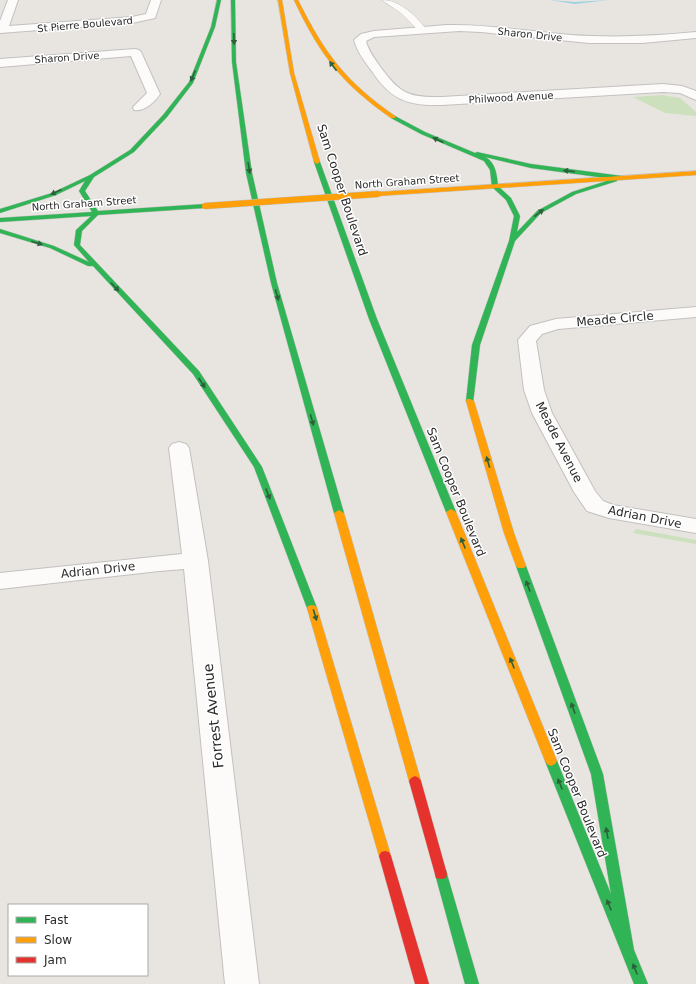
<svg xmlns="http://www.w3.org/2000/svg" width="696" height="984" viewBox="0 0 696 984" font-family="'DejaVu Sans',sans-serif">
<style>
.green{fill:#cce0bd}
.lines{fill:none;stroke-linecap:round;stroke-linejoin:round}
.stream{fill:#9cd0e2;fill-rule:evenodd}
.lane-casing{stroke:#c2c1c0;stroke-width:1}
.street-casing{stroke:#c2c1c0;stroke-width:2}
.fast-casing{stroke:#c2c1c0;stroke-width:1}
.slow-casing{stroke:#c2c1c0;stroke-width:1}
.jam-casing{stroke:#c2c1c0;stroke-width:1}
.lane{fill:#fcfbfa;fill-rule:evenodd}
.street{fill:#fcfbfa;fill-rule:evenodd}
.fast{fill:#30b455;fill-rule:evenodd}
.slow{fill:#ff9f0a;fill-rule:evenodd}
.jam{fill:#e5322d;fill-rule:evenodd}
.slow-bridge-casing{stroke:#c2c1c0;stroke-width:7;stroke-linecap:butt}
.slow-bridge{stroke:#ff9f0a;stroke-width:6}
.oneway{fill:#2c613b}
.labels{text-anchor:middle;stroke-width:3;stroke-linejoin:round;paint-order:stroke}
.far-street-label{font-size:10px;fill:#2a2a2a;stroke:#fff}
.street-label{font-size:12px;fill:#2a2a2a;stroke:#fff}
.near-street-label{font-size:14px;fill:#2a2a2a;stroke:#fff}
</style>
<rect width="100%" height="100%" fill="#e8e5e1"/>
<g class="green">
<path d="M 662,95 L 680,98 L 696,112 L 696,116 L 665,113 L 633,97 Z"/>
<path d="M 636,529 L 696,540 L 696,544 L 633,533 Z"/>
</g>
<g class="lines">
<path class="stream" d="M 549,0 L 575,2 L 609,0 L 575,4 Z"/>
<defs>
<path id="lane" d="M 382,0 C 400,0 416,16 427,30 L 426,32 L 420,32 L 401,13 Z"/>
<g id="street">
<path d="M 8,0 L 18,0 L 9,26 L 132,17 L 146,14 L 151,0 L 161,0 L 155,18 L 132,23 L 0,33 L 0,21 Z"/>
<path d="M 447,25 C 489,24 530,32 571,35 C 613,38 655,36 696,32 L 696,38 L 642,43 L 589,43 L 481,32 L 459,31 L 374,37 L 366,41 C 368,50 374,58 379,65 C 399,93 408,98 442,97 L 663,84 L 682,86 L 696,91 L 696,100 L 680,93 L 663,92 L 442,105 C 407,106 391,100 371,70 C 365,62 358,53 355,43 L 354,40 L 361,34 L 374,31 Z"/>
<path d="M 135,49 L 139,50 L 141,52 L 160,94 C 155,102 144,112 134,110 L 133,107 L 147,93 L 131,56 L 0,67 L 0,59 Z"/>
<path d="M 696,307 L 696,317 L 558,329 L 542,334 L 536,341 L 544,390 L 552,413 L 595,491 L 603,501 L 613,505 L 696,519 L 696,533 L 609,518 L 587,511 L 574,492 L 532,413 L 524,390 L 518,340 L 530,326 L 556,319 Z"/>
<path d="M 179,442 L 186,444 L 189,448 L 208,561 L 259,984 L 225,984 L 184,569 L 159,571 L 0,589 L 0,573 L 182,554 L 169,448 L 172,444 Z"/>
</g>
<g id="fast">
<path d="M 217,0 L 221,0 L 215,27 L 193,83 L 167,117 L 134,152 L 94,177 L 85,191 L 98,211 L 205,204 L 208,206 L 205,208 L 98,215 L 82,231 L 80,245 L 199,371 L 262,467 L 317,608 L 316,610 L 308,610 L 307,608 L 254,467 L 193,374 L 93,266 L 88,266 L 50,248 L 0,233 L 0,229 L 54,246 L 89,262 L 74,245 L 76,230 L 91,216 L 0,222 L 0,218 L 92,212 L 79,191 L 85,181 L 56,195 L 0,213 L 0,209 L 52,193 L 90,175 L 130,150 L 163,115 L 189,82 L 211,27 Z"/>
<path d="M 231,0 L 235,0 L 236,62 L 252,173 L 277,283 L 344,513 L 339,516 L 334,513 L 271,283 L 246,173 L 232,62 Z"/>
<path d="M 393,115 L 425,132 L 475,153 L 477,152 L 531,164 L 622,176 L 625,178 L 622,180 L 617,179 L 617,181 L 576,194 L 541,213 L 515,241 L 480,345 L 473,403 L 470,403 L 466,401 L 472,345 L 509,241 L 514,216 L 506,200 L 492,187 L 490,170 L 484,161 L 421,134 L 391,118 L 391,116 ZM 485,157 L 531,168 L 613,179 L 572,192 L 537,211 L 517,232 L 520,216 L 511,198 L 498,186 C 497,176 496,162 485,157 Z"/>
<path d="M 317,160 L 320,162 L 377,319 L 456,512 L 454,514 L 451,515 L 446,512 L 369,319 L 314,162 Z"/>
<path d="M 521,563 L 526,566 L 603,774 L 634,950 L 648,984 L 634,984 L 545,761 L 547,758 L 551,756 L 555,758 L 557,761 L 611,894 L 591,774 L 516,566 Z"/>
<path d="M 441,869 L 446,870 L 447,874 L 479,984 L 465,984 L 435,874 L 436,870 Z"/>
</g>
<g id="slow">
<path d="M 278,0 L 282,0 L 294,73 L 320,162 L 317,164 L 314,162 L 290,73 Z"/>
<path d="M 294,0 L 298,0 C 325,54 345,81 395,116 L 395,118 L 391,118 C 341,83 320,55 294,0 Z"/>
<path d="M 696,171 L 696,175 L 378,196 L 375,194 L 378,192 Z"/>
<path d="M 467,399 L 470,399 L 474,401 L 514,533 L 526,566 L 524,568 L 518,568 L 516,566 L 504,533 L 466,401 Z"/>
<path d="M 451,509 L 456,512 L 557,761 L 555,764 L 551,766 L 547,764 L 545,761 L 446,512 Z"/>
<path d="M 339,510 L 344,513 L 421,781 L 419,784 L 415,786 L 411,784 L 409,781 L 334,513 Z"/>
<path d="M 312,605 L 316,606 L 317,608 L 391,856 L 389,860 L 385,861 L 381,860 L 379,856 L 307,608 L 308,606 Z"/>
</g>
<g id="jam">
<path d="M 415,776 L 419,778 L 421,781 L 447,874 L 446,878 L 441,879 L 436,878 L 435,874 L 409,781 L 411,778 Z"/>
<path d="M 385,851 L 389,852 L 391,856 L 429,984 L 415,984 L 379,856 L 381,852 Z"/>
</g>
</defs>
<use href="#lane" class="lane-casing"/>
<use href="#street" class="street-casing"/>
<use href="#fast" class="fast-casing"/>
<use href="#slow" class="slow-casing"/>
<use href="#jam" class="jam-casing"/>
<use href="#lane" class="lane"/>
<use href="#street" class="street"/>
<use href="#fast" class="fast"/>
<use href="#slow" class="slow"/>
<use href="#jam" class="jam"/>
<defs>
<path id="slow-bridge" d="M 205,206 L 378,194"/>
</defs>
<use href="#slow-bridge" class="slow-bridge-casing"/>
<use href="#slow-bridge" class="slow-bridge"/>
</g>
<defs><path id="oneway-solid" d="M-6-.8H1V-3.2L6.5 0L1 3.2V.8H-6Z"/></defs>
<g class="oneway">
<use href="#oneway-solid" transform="translate(234 39) rotate(89)"/>
<use href="#oneway-solid" transform="translate(333 66) rotate(-127)"/>
<use href="#oneway-solid" transform="translate(193 76) rotate(113)"/>
<use href="#oneway-solid" transform="translate(438 140) rotate(-156)"/>
<use href="#oneway-solid" transform="translate(249 168) rotate(81)"/>
<use href="#oneway-solid" transform="translate(569 171) rotate(-173)"/>
<use href="#oneway-solid" transform="translate(56 192) rotate(156)"/>
<use href="#oneway-solid" transform="translate(539 213) rotate(-38)"/>
<use href="#oneway-solid" transform="translate(37 243) rotate(18)"/>
<use href="#oneway-solid" transform="translate(115 287) rotate(47)"/>
<use href="#oneway-solid" transform="translate(277 295) rotate(74)"/>
<use href="#oneway-solid" transform="translate(202 383) rotate(57)"/>
<use href="#oneway-solid" transform="translate(312 420) rotate(74)"/>
<use href="#oneway-solid" transform="translate(488 462) rotate(-106)"/>
<use href="#oneway-solid" transform="translate(268 494) rotate(69)"/>
<use href="#oneway-solid" transform="translate(463 543) rotate(-112)"/>
<use href="#oneway-solid" transform="translate(528 586) rotate(-110)"/>
<use href="#oneway-solid" transform="translate(315 615) rotate(73)"/>
<use href="#oneway-solid" transform="translate(512 663) rotate(-112)"/>
<use href="#oneway-solid" transform="translate(573 708) rotate(-110)"/>
<use href="#oneway-solid" transform="translate(560 784) rotate(-112)"/>
<use href="#oneway-solid" transform="translate(607 833) rotate(-100)"/>
<use href="#oneway-solid" transform="translate(609 905) rotate(-112)"/>
<use href="#oneway-solid" transform="translate(635 969) rotate(-112)"/>
</g>
<g class="labels">
<g class="far-street-label">
<text transform="translate(85 24) rotate(-5)" y="4">St Pierre Boulevard</text>
<text transform="translate(530 34) rotate(6)" y="4">Sharon Drive</text>
<text transform="translate(67 57) rotate(-4)" y="4">Sharon Drive</text>
<text transform="translate(511 97) rotate(-3)" y="4">Philwood Avenue</text>
<text transform="translate(407 181) rotate(-4)" y="4">North Graham Street</text>
<text transform="translate(84 203) rotate(-4)" y="4">North Graham Street</text>
</g>
<g class="street-label">
<text transform="translate(342 190) rotate(72)" y="4">Sam Cooper Boulevard</text>
<text transform="translate(615 319) rotate(-5)" y="4">Meade Circle</text>
<text transform="translate(559 442) rotate(63)" y="4">Meade Avenue</text>
<text transform="translate(456 492) rotate(68)" y="4">Sam Cooper Boulevard</text>
<text transform="translate(645 517) rotate(11)" y="4">Adrian Drive</text>
<text transform="translate(98 570) rotate(-6)" y="4">Adrian Drive</text>
<text transform="translate(577 793) rotate(68)" y="4">Sam Cooper Boulevard</text>
</g>
<g class="near-street-label">
<text transform="translate(213 716) rotate(-96)" y="5">Forrest Avenue</text>
</g>
</g>
<rect x="8" y="904" width="140" height="72" fill="#ffffff" stroke="#aaaaaa"/>
<rect x="16" y="917" width="20" height="6" fill="#30b455" stroke="#aaaaaa"/>
<text x="44" y="924" font-size="12" fill="#2a2a2a">Fast</text>
<rect x="16" y="937" width="20" height="6" fill="#ff9f0a" stroke="#aaaaaa"/>
<text x="44" y="944" font-size="12" fill="#2a2a2a">Slow</text>
<rect x="16" y="957" width="20" height="6" fill="#e5322d" stroke="#aaaaaa"/>
<text x="44" y="964" font-size="12" fill="#2a2a2a">Jam</text>
</svg>
